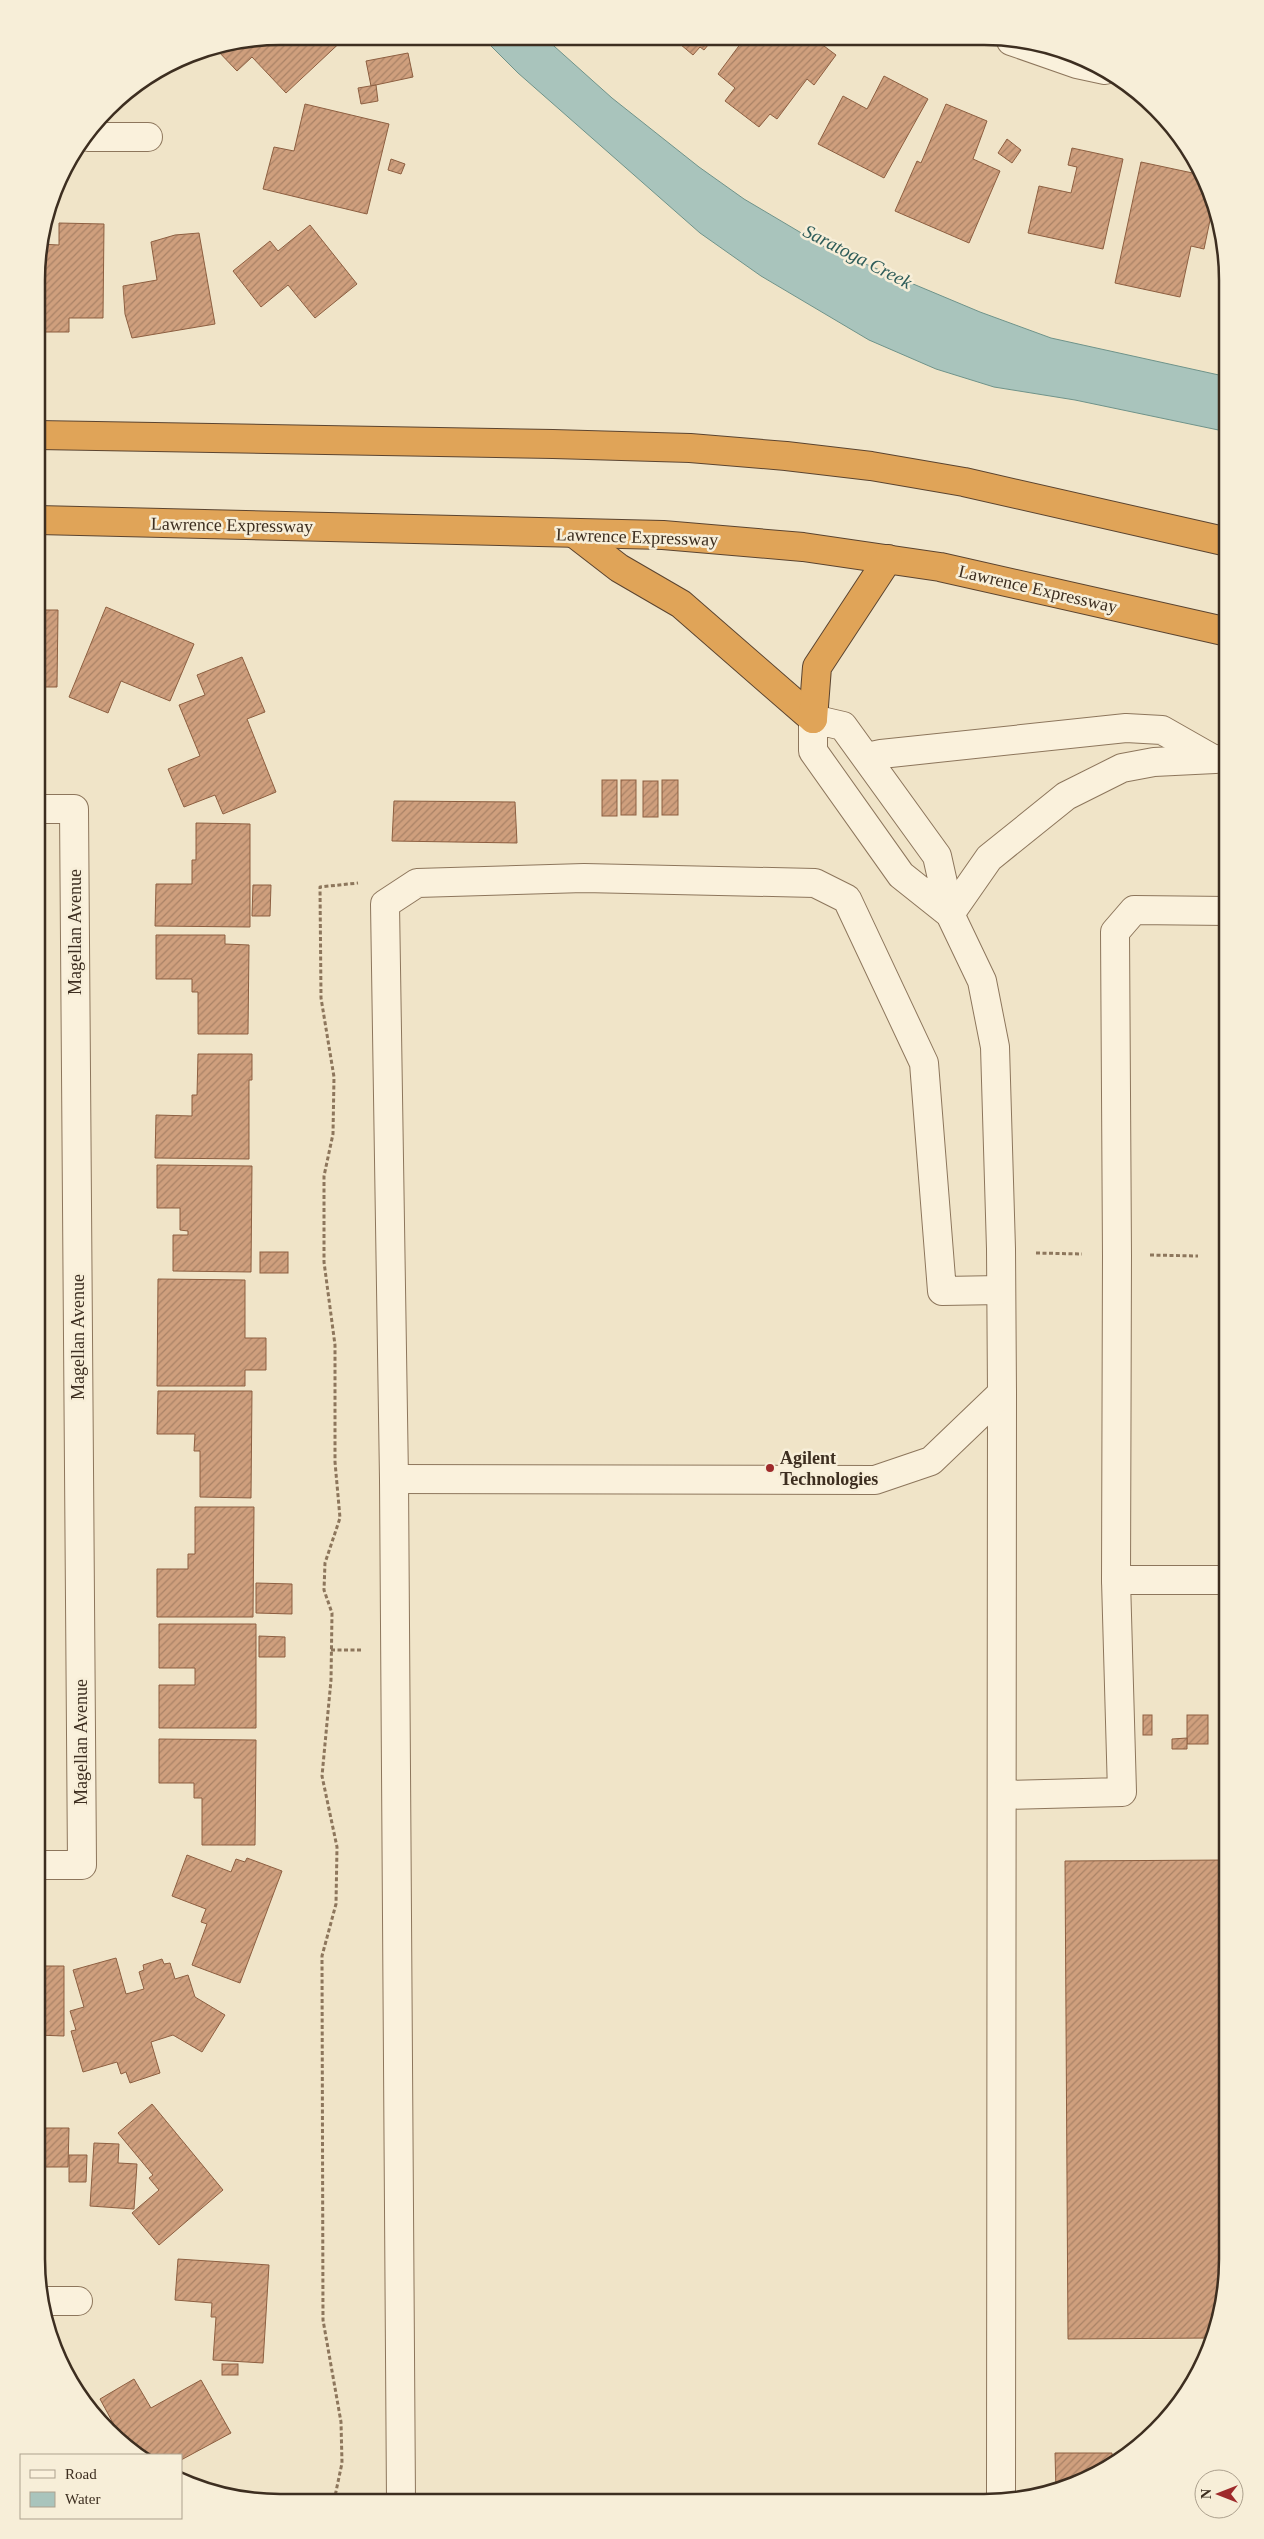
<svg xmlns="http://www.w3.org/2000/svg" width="1264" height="2539" viewBox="0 0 1264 2539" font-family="Georgia,serif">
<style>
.water{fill:#a9c4bc;stroke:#6f938a}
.building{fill:url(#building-hatch);stroke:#8d5f41}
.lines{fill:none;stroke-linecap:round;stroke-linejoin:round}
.minor-casing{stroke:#8d765c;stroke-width:30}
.highway-casing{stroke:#5b4430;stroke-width:30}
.path{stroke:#8d765c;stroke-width:3;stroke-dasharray:4 2.5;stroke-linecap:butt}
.minor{stroke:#faf1dc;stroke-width:28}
.highway{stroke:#e0a458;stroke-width:28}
.poi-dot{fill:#9e2a2b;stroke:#f7eed8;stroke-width:2}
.labels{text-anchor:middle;stroke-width:5;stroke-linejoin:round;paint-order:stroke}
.street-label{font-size:18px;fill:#3d2e20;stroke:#f7eed8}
.poi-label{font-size:18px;font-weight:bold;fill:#3d2e20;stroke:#f7eed8;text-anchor:start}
.water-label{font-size:19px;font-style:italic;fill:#2f5d5a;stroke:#f7eed8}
.rim{fill:none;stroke:#3d2e20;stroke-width:2.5}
</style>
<defs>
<pattern id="building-hatch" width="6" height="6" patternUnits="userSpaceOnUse" patternTransform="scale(1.25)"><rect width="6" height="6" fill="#cf9f7d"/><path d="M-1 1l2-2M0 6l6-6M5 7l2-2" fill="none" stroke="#a98266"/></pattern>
</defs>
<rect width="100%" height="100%" fill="#f0e4c8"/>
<path class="water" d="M 482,37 L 545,38 L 612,98 L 699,167 L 744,199 L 825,247 L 980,312 L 1051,338 L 1228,377 L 1228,432 L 1075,400 L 994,387 L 936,369 L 869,340 L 761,276 L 700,233 L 518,73 Z"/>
<g class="building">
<path d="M 280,36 L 346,37 L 286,93 L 252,57 L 237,71 L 216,49 Z"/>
<path d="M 674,39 L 713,39 L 704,50 L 700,47 L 693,55 Z"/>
<path d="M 744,39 L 816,40 L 836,55 L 814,85 L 807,79 L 777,119 L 770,114 L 759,127 L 725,101 L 735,88 L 718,74 Z"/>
<path d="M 408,53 L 413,77 L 371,86 L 366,61 Z"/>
<path d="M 884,76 L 928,99 L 884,178 L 818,144 L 843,96 L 867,109 Z"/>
<path d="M 376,85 L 378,101 L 361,104 L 358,88 Z"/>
<path d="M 305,104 L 389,124 L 367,214 L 263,189 L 274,147 L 294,151 Z"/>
<path d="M 946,104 L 987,121 L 973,159 L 1000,171 L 969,243 L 895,211 L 917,161 L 921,163 Z"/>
<path d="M 1007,139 L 1021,150 L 1012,163 L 998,153 Z"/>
<path d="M 1072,148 L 1123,159 L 1103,249 L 1028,233 L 1039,186 L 1071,193 L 1077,167 L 1068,165 Z"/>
<path d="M 391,159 L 405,164 L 401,174 L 388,170 Z"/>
<path d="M 1141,162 L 1202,175 L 1214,201 L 1204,249 L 1191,246 L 1180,297 L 1115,283 Z"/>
<path d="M 59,223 L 104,224 L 103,318 L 69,318 L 69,332 L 38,332 L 38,248 L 39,244 L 59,245 Z"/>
<path d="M 310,225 L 357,284 L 315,318 L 288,285 L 261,307 L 233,271 L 270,241 L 278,251 Z"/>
<path d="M 199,233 L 215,324 L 132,338 L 125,314 L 123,286 L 157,280 L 151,242 L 175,235 Z"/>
<path d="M 106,607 L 194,644 L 170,701 L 121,681 L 108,713 L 69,697 Z"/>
<path d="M 38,610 L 58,610 L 57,687 L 38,687 Z"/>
<path d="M 242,657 L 265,712 L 247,719 L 276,792 L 223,814 L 215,795 L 184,807 L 168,769 L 200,756 L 179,705 L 205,695 L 197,675 Z"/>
<rect x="602" y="780" width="15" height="36"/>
<rect x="621" y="780" width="15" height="35"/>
<rect x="662" y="780" width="16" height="35"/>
<rect x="643" y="781" width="15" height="36"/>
<path d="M 394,801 L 515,802 L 517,843 L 392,841 Z"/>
<path d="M 196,823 L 250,824 L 250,927 L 155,926 L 156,884 L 192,884 L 192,860 L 196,860 Z"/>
<path d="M 253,885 L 271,885 L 270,916 L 252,916 Z"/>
<path d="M 156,935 L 225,935 L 225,944 L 249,945 L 248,1034 L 198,1034 L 198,992 L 192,992 L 192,979 L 156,979 Z"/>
<path d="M 198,1054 L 252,1054 L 252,1080 L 249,1080 L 249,1159 L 155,1158 L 156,1115 L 192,1116 L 192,1095 L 197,1095 Z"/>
<path d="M 157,1165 L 252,1166 L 251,1272 L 173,1271 L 173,1235 L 188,1235 L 188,1231 L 180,1230 L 180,1208 L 157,1208 Z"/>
<rect x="260" y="1252" width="28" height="21"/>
<path d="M 158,1279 L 245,1280 L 245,1338 L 266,1338 L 266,1370 L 245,1370 L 245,1386 L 157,1386 Z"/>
<path d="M 158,1391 L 252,1391 L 251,1498 L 200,1497 L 200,1451 L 194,1451 L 195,1434 L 157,1434 Z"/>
<path d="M 195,1507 L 254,1507 L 253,1617 L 157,1617 L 157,1569 L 188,1569 L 188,1554 L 195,1554 Z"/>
<path d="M 256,1583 L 292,1584 L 292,1614 L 256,1613 Z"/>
<path d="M 159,1624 L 256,1624 L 256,1728 L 159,1728 L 159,1685 L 195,1685 L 195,1668 L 159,1668 Z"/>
<path d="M 259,1636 L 285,1637 L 285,1657 L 259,1657 Z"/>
<rect x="1143" y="1715" width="9" height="20"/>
<rect x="1187" y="1715" width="21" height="29"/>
<rect x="1221" y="1733" width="6" height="16"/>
<path d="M 1187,1738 L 1187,1749 L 1172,1749 L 1172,1739 Z"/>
<path d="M 159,1739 L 256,1740 L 255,1845 L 202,1845 L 202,1798 L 194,1798 L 194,1783 L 159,1783 Z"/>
<path d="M 187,1855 L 231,1872 L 236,1859 L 245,1862 L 247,1858 L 282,1871 L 240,1983 L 192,1965 L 207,1924 L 201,1922 L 206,1909 L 172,1896 Z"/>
<path d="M 1227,1860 L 1227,2275 L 1213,2338 L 1068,2339 L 1065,1861 Z"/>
<path d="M 116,1958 L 126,1994 L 144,1989 L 139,1972 L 144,1970 L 143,1965 L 162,1959 L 164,1964 L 170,1963 L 175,1979 L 188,1975 L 195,1997 L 225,2015 L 202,2052 L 173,2035 L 151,2042 L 160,2073 L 130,2083 L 126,2072 L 121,2074 L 117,2062 L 83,2072 L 71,2031 L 76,2030 L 70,2011 L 84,2007 L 73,1970 Z"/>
<path d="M 37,1966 L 64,1966 L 64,2036 L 36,2035 Z"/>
<path d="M 152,2104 L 223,2190 L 159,2245 L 132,2213 L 159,2190 L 149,2178 L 153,2175 L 118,2133 Z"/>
<path d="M 36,2128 L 69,2128 L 68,2167 L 36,2167 Z"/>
<path d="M 94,2143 L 119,2144 L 118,2163 L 137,2164 L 134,2209 L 90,2206 Z"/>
<path d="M 69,2155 L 87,2155 L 86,2182 L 69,2182 Z"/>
<path d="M 178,2259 L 269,2265 L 263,2363 L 213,2360 L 216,2317 L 211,2317 L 212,2303 L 175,2300 Z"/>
<rect x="222" y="2364" width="16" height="11"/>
<path d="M 134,2379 L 151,2408 L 201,2380 L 231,2433 L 181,2460 L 181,2455 L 139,2455 L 126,2447 L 100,2399 Z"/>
<path d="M 1055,2453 L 1112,2453 L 1112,2465 L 1056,2491 Z"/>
</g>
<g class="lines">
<defs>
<g id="minor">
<path d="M 1011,41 L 1077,64 L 1105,70"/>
<path d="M 88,137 L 148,137"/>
<path d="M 867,757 L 881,754 L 1126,728 L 1162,730 L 1213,759"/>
<path d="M 950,914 L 901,875 L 813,751 L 813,719 L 843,726 L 937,856 L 950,914 L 982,981 L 995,1047 L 1001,1249 L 1002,1393 L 1001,2500"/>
<path d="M 950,914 L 989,858 L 1066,796 L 1122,768 L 1154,762 L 1215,759"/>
<path d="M 394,1479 L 875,1480 L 931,1461 L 1002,1393"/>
<path d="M 1227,1580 L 1116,1580 L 1117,1255 L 1115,932 L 1134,910 L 1228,911"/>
<path d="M 1002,1795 L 1122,1792 L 1116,1580"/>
<path d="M 37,1865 L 82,1865 L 74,809 L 38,809"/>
<path d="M 43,2301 L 78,2301"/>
<path d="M 401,2501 L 394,1479 L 385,904 L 417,883 L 584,878 L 815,883 L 847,899 L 924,1063 L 942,1291 L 1001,1290"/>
</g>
<g id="highway">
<path d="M 38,435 L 553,444 L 690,448 L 786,456 L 871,466 L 964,482 L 1228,542"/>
<path d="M 38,520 L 663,535 L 803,547 L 940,567 L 1228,632"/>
<path d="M 575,534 L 619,568 L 681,604 L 813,719"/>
<path d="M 813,719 L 817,667 L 888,559"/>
</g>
</defs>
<use href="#minor" class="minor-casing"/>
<use href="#highway" class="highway-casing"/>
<g class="path">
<path d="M 1036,1253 L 1082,1254"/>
<path d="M 1150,1255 L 1198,1256"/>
<path d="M 331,1650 L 361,1650"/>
<path d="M 334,2501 L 342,2463 L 341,2422 L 323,2320 L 322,1956 L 336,1904 L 337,1847 L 322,1776 L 331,1680 L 332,1613 L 324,1590 L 325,1563 L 340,1518 L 335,1462 L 335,1345 L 324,1262 L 324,1176 L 333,1134 L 334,1077 L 321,998 L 320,887 L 358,883"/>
</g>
<use href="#minor" class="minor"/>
<use href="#highway" class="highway"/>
</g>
<circle class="poi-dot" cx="770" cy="1468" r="5"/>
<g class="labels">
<g class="street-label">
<text transform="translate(232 525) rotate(1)" y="6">Lawrence Expressway</text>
<text transform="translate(637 537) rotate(2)" y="6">Lawrence Expressway</text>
<text transform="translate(1038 589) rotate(13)" y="6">Lawrence Expressway</text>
<text transform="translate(75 932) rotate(-90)" y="6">Magellan Avenue</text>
<text transform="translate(78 1337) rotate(-90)" y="6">Magellan Avenue</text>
<text transform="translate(81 1742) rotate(-90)" y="6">Magellan Avenue</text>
</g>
<g class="poi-label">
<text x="780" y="1464">Agilent<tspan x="780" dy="21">Technologies</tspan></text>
</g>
<g class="water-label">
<text transform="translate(858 256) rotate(27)" y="7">Saratoga Creek</text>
</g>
</g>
<path d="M0 0H1264V2539H0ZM280 45H984A235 235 0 0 1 1219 280V2259A235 235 0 0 1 984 2494H280A235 235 0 0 1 45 2259V280A235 235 0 0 1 280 45Z" fill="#f7eed8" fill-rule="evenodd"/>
<path class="rim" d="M280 45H984A235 235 0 0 1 1219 280V2259A235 235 0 0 1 984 2494H280A235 235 0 0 1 45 2259V280A235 235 0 0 1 280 45Z"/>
<rect x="20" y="2454" width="162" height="65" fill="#f7eed8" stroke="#ada18e"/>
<rect x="30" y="2470" width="25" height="8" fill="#faf1dc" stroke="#ada18e"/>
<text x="65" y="2479" font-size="15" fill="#3d2e20">Road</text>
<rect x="30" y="2492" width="25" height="15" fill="#a9c4bc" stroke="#ada18e"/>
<text x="65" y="2504" font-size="15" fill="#3d2e20">Water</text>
<g transform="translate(1219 2494) rotate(270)"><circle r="24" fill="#f7eed8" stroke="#ada18e"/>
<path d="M0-4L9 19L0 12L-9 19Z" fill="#9e2a2b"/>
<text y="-8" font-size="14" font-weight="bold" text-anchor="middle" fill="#3d2e20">N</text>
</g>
</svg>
